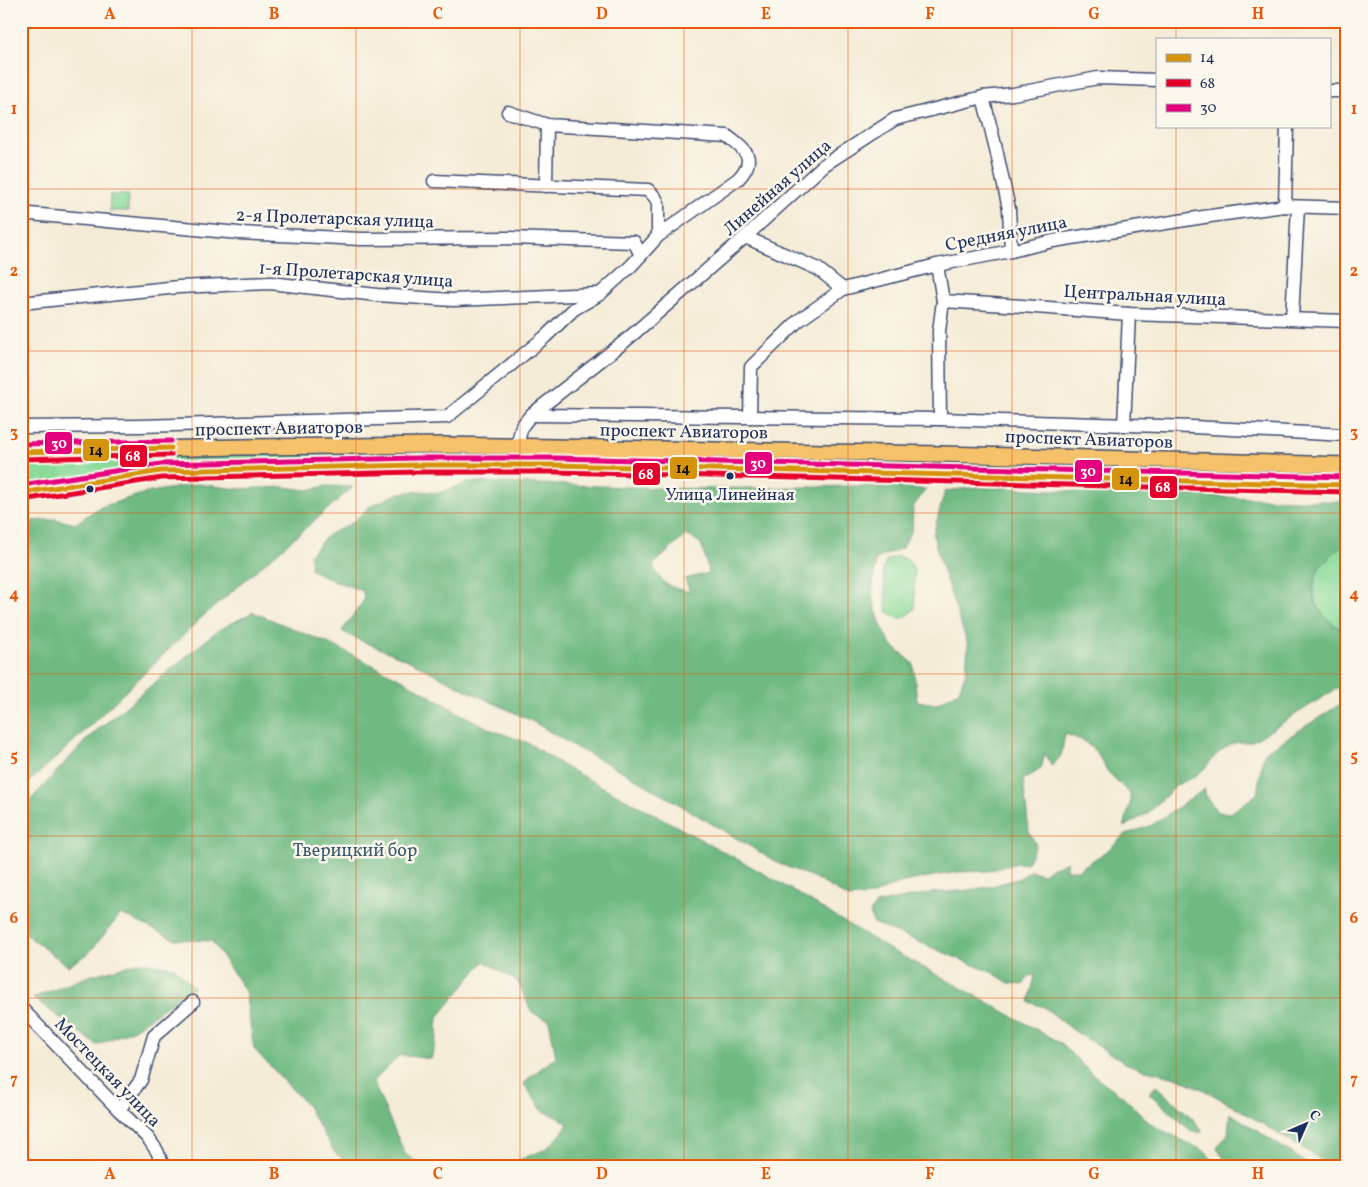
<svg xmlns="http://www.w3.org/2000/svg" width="1368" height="1187" viewBox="0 0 1368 1187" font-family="Vollkorn,serif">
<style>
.green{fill:#8ada9a;stroke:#52847c}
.forest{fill:#6fba82;stroke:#457470;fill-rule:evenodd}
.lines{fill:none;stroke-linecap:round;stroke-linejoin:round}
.minor-casing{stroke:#3c4b70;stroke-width:15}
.major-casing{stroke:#3c4b70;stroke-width:18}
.minor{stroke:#fff;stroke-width:12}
.major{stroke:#f5c16b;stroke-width:15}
.bus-1-casing{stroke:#fbf7ec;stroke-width:9}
.bus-2-casing{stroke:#fbf7ec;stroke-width:9}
.bus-3-casing{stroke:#fbf7ec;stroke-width:9}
.bus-1{stroke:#d6940e;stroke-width:5}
.bus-2{stroke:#e4002b;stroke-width:5}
.bus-3{stroke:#e5007d;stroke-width:5}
.grid{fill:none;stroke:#e8590c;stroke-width:1;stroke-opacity:0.55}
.bus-dot{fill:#1b2f5e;stroke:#fbf7ec;stroke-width:2}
.labels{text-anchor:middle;stroke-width:5;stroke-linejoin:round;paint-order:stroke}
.bus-label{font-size:17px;fill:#1b2f5e;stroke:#fbf7ec}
.street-label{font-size:18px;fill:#1b2f5e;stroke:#fbf7ec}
.park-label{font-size:18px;fill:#375a6d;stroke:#fbf7ec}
.line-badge{stroke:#fbf7ec;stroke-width:2}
.badge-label{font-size:14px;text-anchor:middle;font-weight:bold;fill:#fff}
.pale-badge-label{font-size:14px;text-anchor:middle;font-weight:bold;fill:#111}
.neatline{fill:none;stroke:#e8590c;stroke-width:2}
.grid-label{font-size:16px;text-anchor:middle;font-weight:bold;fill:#e8590c}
</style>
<rect width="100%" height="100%" fill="#fbf7ec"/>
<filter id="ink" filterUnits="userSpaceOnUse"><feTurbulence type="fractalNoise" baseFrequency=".02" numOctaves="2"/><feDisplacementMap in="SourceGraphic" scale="10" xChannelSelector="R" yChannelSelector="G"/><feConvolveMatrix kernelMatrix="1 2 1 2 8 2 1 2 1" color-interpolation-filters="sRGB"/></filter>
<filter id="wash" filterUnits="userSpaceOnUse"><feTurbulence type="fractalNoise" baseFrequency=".0096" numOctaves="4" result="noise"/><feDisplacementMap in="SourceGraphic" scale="20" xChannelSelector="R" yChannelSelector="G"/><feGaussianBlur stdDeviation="1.12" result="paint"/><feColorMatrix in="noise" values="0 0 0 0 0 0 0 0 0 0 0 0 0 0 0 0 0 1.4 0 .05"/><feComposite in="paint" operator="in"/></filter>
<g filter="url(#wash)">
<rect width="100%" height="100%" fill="#f5ecd7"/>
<g class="green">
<rect x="110" y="195" width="18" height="16"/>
<path d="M 429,450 L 421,457 L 168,461 L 21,488 L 21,458 Z"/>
<path d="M 1347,540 L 1347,631 C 1324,623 1309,603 1315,579 C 1316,576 1317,571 1319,568 C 1326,558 1338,548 1347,540 Z"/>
<path d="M 898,556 C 907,559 912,562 914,571 L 915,608 C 904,621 900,621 887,611 L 883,569 L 887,560 Z"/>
</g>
<g class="forest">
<path d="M 470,482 L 696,489 L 860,486 L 926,489 L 913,507 L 912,530 L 902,548 L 876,559 L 872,596 L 880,623 L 891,645 L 913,663 L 917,701 L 936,704 L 959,691 L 966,671 L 968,645 L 942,568 L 933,535 L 945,491 L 979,487 L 1347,502 L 1347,540 L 1318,569 L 1313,589 L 1315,603 L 1323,616 L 1347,634 L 1347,682 L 1258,738 L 1249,742 L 1237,742 L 1225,748 L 1217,754 L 1204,769 L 1195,776 L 1177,785 L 1148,813 L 1124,827 L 1130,804 L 1130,794 L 1108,772 L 1097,753 L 1084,741 L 1065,734 L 1061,756 L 1052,766 L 1045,753 L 1041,769 L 1023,780 L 1029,831 L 1036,845 L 1027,863 L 1017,863 L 988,871 L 958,872 L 928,877 L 899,883 L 871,896 L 849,898 L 815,878 L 780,864 L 626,773 L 575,747 L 532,721 L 464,689 L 410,661 L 355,638 L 342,631 L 364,600 L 363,591 L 335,581 L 311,570 L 310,554 L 328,535 L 352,523 L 369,507 L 399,493 L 420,491 L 439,493 ZM 686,535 L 701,543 L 709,573 L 685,579 L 690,592 C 669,587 662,586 653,565 Z"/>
<path d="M 197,484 L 238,489 L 284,487 L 307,490 L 327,486 L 353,487 L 200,619 L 71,744 L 21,789 L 21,522 L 55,519 L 75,524 L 98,508 L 145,493 Z"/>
<path d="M 253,612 L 332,645 L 405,681 L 459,713 L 492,730 L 528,743 L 567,768 L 667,821 L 770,877 L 887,948 L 984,1000 L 1060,1043 L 1092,1074 L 1124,1097 L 1152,1125 L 1206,1152 L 1216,1166 L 510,1166 C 522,1156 537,1155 548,1147 C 557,1140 563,1132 568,1123 L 542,1110 L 524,1084 L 530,1077 L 556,1057 L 549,1020 L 532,1013 L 518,982 L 484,961 L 438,1017 L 437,1037 L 431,1059 L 400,1055 L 373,1082 L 405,1154 L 424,1166 L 355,1166 L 335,1153 L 305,1103 L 254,1049 L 245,991 L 212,941 L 174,939 L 121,914 L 88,954 L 68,966 L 29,937 L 21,930 L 21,810 L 89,737 L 217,631 Z"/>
<path d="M 1347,700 L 1347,1166 L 1334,1166 L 1318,1158 L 1232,1105 L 1200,1088 L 1176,1077 L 1141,1069 L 1125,1063 L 1073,1030 L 1044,1007 L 1029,1002 L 1035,976 L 1030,975 L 1023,985 L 1009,983 L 993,973 L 873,923 L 870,913 L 876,904 L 930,893 L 960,891 L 989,887 L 1020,878 L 1030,871 L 1044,874 L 1051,868 L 1068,861 L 1066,870 L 1078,870 L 1107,851 L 1126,834 L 1152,825 L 1205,789 L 1205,794 L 1217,812 L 1231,813 L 1257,794 L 1262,762 L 1265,752 Z"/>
<path d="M 141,962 L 174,967 L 194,987 L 134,1029 L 97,1045 L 33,998 L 89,976 Z"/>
<path d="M 1156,1086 L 1191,1117 L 1201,1128 L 1202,1132 L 1197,1133 L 1190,1130 L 1149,1093 Z"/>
<path d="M 1230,1113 L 1311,1166 L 1229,1166 L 1217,1148 L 1228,1134 Z"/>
</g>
</g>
<g filter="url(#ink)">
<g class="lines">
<defs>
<g id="minor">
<path d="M 1329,91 L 1347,91"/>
<path d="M 983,97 L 996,149 L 1009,209 L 1011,251"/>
<path d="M 434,181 L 648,190 L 655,197 L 658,203 L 658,236"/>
<path d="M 546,186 L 547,125"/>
<path d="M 1285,206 L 1287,126"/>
<path d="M 21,217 L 30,214 L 239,233 L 361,239 L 509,238 L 634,242 L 641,255"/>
<path d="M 745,237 L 818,269 L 843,289"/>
<path d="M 937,265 L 943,301 L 939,331 L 940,419"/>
<path d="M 943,301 L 1022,306 L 1129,314 L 1347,321"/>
<path d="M 21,303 L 179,287 L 270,283 L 377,295 L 453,300 L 597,294"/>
<path d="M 1292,318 L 1298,207"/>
<path d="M 531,415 L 940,419 L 1193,427 L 1347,435"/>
<path d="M 750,417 L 751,367 L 798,321 L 843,289 L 937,265 L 1011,251 L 1053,241 L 1210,216 L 1285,206 L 1347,208"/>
<path d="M 1124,426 L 1129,314"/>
<path d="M 21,427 L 140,426 L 447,417 L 545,337 L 574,309 L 600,294 L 631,266 L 658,236 L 738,179 C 758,158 745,150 727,136 L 547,125 L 508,112"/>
<path d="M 517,446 L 522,426 L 531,415 L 624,342 L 745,237 L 824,165 L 895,119 L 983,97 L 1013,94 L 1098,78 L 1157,80"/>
<path d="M 21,1008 L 119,1110 L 148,1138 L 157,1151 L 163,1166"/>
<path d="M 119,1110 L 141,1080 L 154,1036 L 193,1002"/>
</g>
<g id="major">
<path d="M 21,452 L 240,447 L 443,445 L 942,454 L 1347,465"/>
<path d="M 21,493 L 161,471 L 417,465 L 556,465 L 938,474 L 1347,485"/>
</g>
</defs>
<use href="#minor" class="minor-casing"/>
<use href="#major" class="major-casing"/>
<use href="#minor" class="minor"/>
<use href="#major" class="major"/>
<defs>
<g id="bus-1">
<path d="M 21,452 L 171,448"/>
<path d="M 21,493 L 161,471 L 417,465 L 556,465 L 1347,485"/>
</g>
<g id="bus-2">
<path d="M 21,459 L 171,455"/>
<path d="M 22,500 L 162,478 L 417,472 L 556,472 L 1347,492"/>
</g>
<g id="bus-3">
<path d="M 21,444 L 171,441"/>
<path d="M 21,485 L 161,464 L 417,458 L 556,458 L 1347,477"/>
</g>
</defs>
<use href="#bus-1" class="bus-1-casing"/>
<use href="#bus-2" class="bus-2-casing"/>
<use href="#bus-3" class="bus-3-casing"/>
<use href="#bus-1" class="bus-1"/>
<use href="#bus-2" class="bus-2"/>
<use href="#bus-3" class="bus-3"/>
</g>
</g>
<path class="grid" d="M 192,21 L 192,1166M 356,21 L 356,1166M 520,21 L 520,1166M 684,21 L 684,1166M 848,21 L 848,1166M 1012,21 L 1012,1166M 1176,21 L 1176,39M 1176,126 L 1176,1166M 21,189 L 1347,189M 21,351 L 1347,351M 21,513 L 1347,513M 21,674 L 1347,674M 21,836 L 1347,836M 21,998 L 1347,998"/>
<g class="bus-dot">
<circle cx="730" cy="476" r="4.5"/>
<circle cx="90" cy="489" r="4.5"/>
</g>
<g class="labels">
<g class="bus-label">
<text x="730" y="500">Улица Линейная</text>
</g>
<g class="street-label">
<text transform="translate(777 187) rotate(-41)" y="6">Линейная улица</text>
<text transform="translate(335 218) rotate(2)" y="6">2-я Пролетарская улица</text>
<text transform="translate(1006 233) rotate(-11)" y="6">Средняя улица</text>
<text transform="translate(356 274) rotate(4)" y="6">1-я Пролетарская улица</text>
<text transform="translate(1145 295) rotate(3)" y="6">Центральная улица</text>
<text transform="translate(279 428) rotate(-1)" y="6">проспект Авиаторов</text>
<text transform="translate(684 431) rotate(1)" y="6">проспект Авиаторов</text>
<text transform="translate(1089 439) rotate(2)" y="6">проспект Авиаторов</text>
<text transform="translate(108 1072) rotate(46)" y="6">Мостецкая улица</text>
</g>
<g class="park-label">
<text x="355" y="856">Тверицкий бор</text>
</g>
</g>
<g class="line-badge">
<rect x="44" y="431" width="29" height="24" rx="5" fill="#e5007d"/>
<rect x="82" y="438" width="28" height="24" rx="5" fill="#d6940e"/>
<rect x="119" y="444" width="29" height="24" rx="5" fill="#e4002b"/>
<rect x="744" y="451" width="29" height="24" rx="5" fill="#e5007d"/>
<rect x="669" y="456" width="29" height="24" rx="5" fill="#d6940e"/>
<rect x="1074" y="459" width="29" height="24" rx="5" fill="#e5007d"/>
<rect x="632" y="462" width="29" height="24" rx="5" fill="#e4002b"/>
<rect x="1111" y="467" width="29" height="24" rx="5" fill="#d6940e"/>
<rect x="1149" y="475" width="29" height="24" rx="5" fill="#e4002b"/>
</g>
<g class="badge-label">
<text x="59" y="448">30</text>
<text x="133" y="461">68</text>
<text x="758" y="468">30</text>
<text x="1088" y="476">30</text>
<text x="646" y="479">68</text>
<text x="1163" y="492">68</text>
</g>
<g class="pale-badge-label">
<text x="96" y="455">14</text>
<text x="683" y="473">14</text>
<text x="1126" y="484">14</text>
</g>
<rect width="1368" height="1187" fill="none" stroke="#fbf7ec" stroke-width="55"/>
<rect x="1156" y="38" width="175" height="90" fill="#fbf7ec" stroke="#a1a7b3"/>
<rect x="1166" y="54" width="25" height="8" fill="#d6940e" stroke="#a1a7b3"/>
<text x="1200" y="62" font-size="15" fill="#1b2f5e">14</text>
<rect x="1166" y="79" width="25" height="8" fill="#e4002b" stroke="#a1a7b3"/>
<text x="1200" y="88" font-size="15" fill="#1b2f5e">68</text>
<rect x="1166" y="104" width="25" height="8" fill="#e5007d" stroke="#a1a7b3"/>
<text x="1200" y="112" font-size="15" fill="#1b2f5e">30</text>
<g transform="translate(1306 1124) rotate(45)" stroke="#fbf7ec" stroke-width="4" paint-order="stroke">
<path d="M0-4L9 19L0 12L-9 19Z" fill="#1b2f5e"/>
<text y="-8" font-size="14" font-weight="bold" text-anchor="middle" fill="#1b2f5e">С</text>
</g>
<rect x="28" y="28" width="1312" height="1132" class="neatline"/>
<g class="grid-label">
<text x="110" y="19">A</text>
<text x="274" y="19">B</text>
<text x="438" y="19">C</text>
<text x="602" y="19">D</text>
<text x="766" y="19">E</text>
<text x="930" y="19">F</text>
<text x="1094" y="19">G</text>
<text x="1258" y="19">H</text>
<text x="14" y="114">1</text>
<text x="1354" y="114">1</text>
<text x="14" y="276">2</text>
<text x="1354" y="276">2</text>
<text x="14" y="437">3</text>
<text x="1354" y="437">3</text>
<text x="14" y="599">4</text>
<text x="1354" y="599">4</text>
<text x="14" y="761">5</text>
<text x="1354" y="761">5</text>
<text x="14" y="923">6</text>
<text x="1354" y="923">6</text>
<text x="14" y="1084">7</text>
<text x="1354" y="1084">7</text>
<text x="110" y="1179">A</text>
<text x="274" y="1179">B</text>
<text x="438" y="1179">C</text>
<text x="602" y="1179">D</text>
<text x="766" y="1179">E</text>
<text x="930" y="1179">F</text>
<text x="1094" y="1179">G</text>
<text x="1258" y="1179">H</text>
</g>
</svg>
